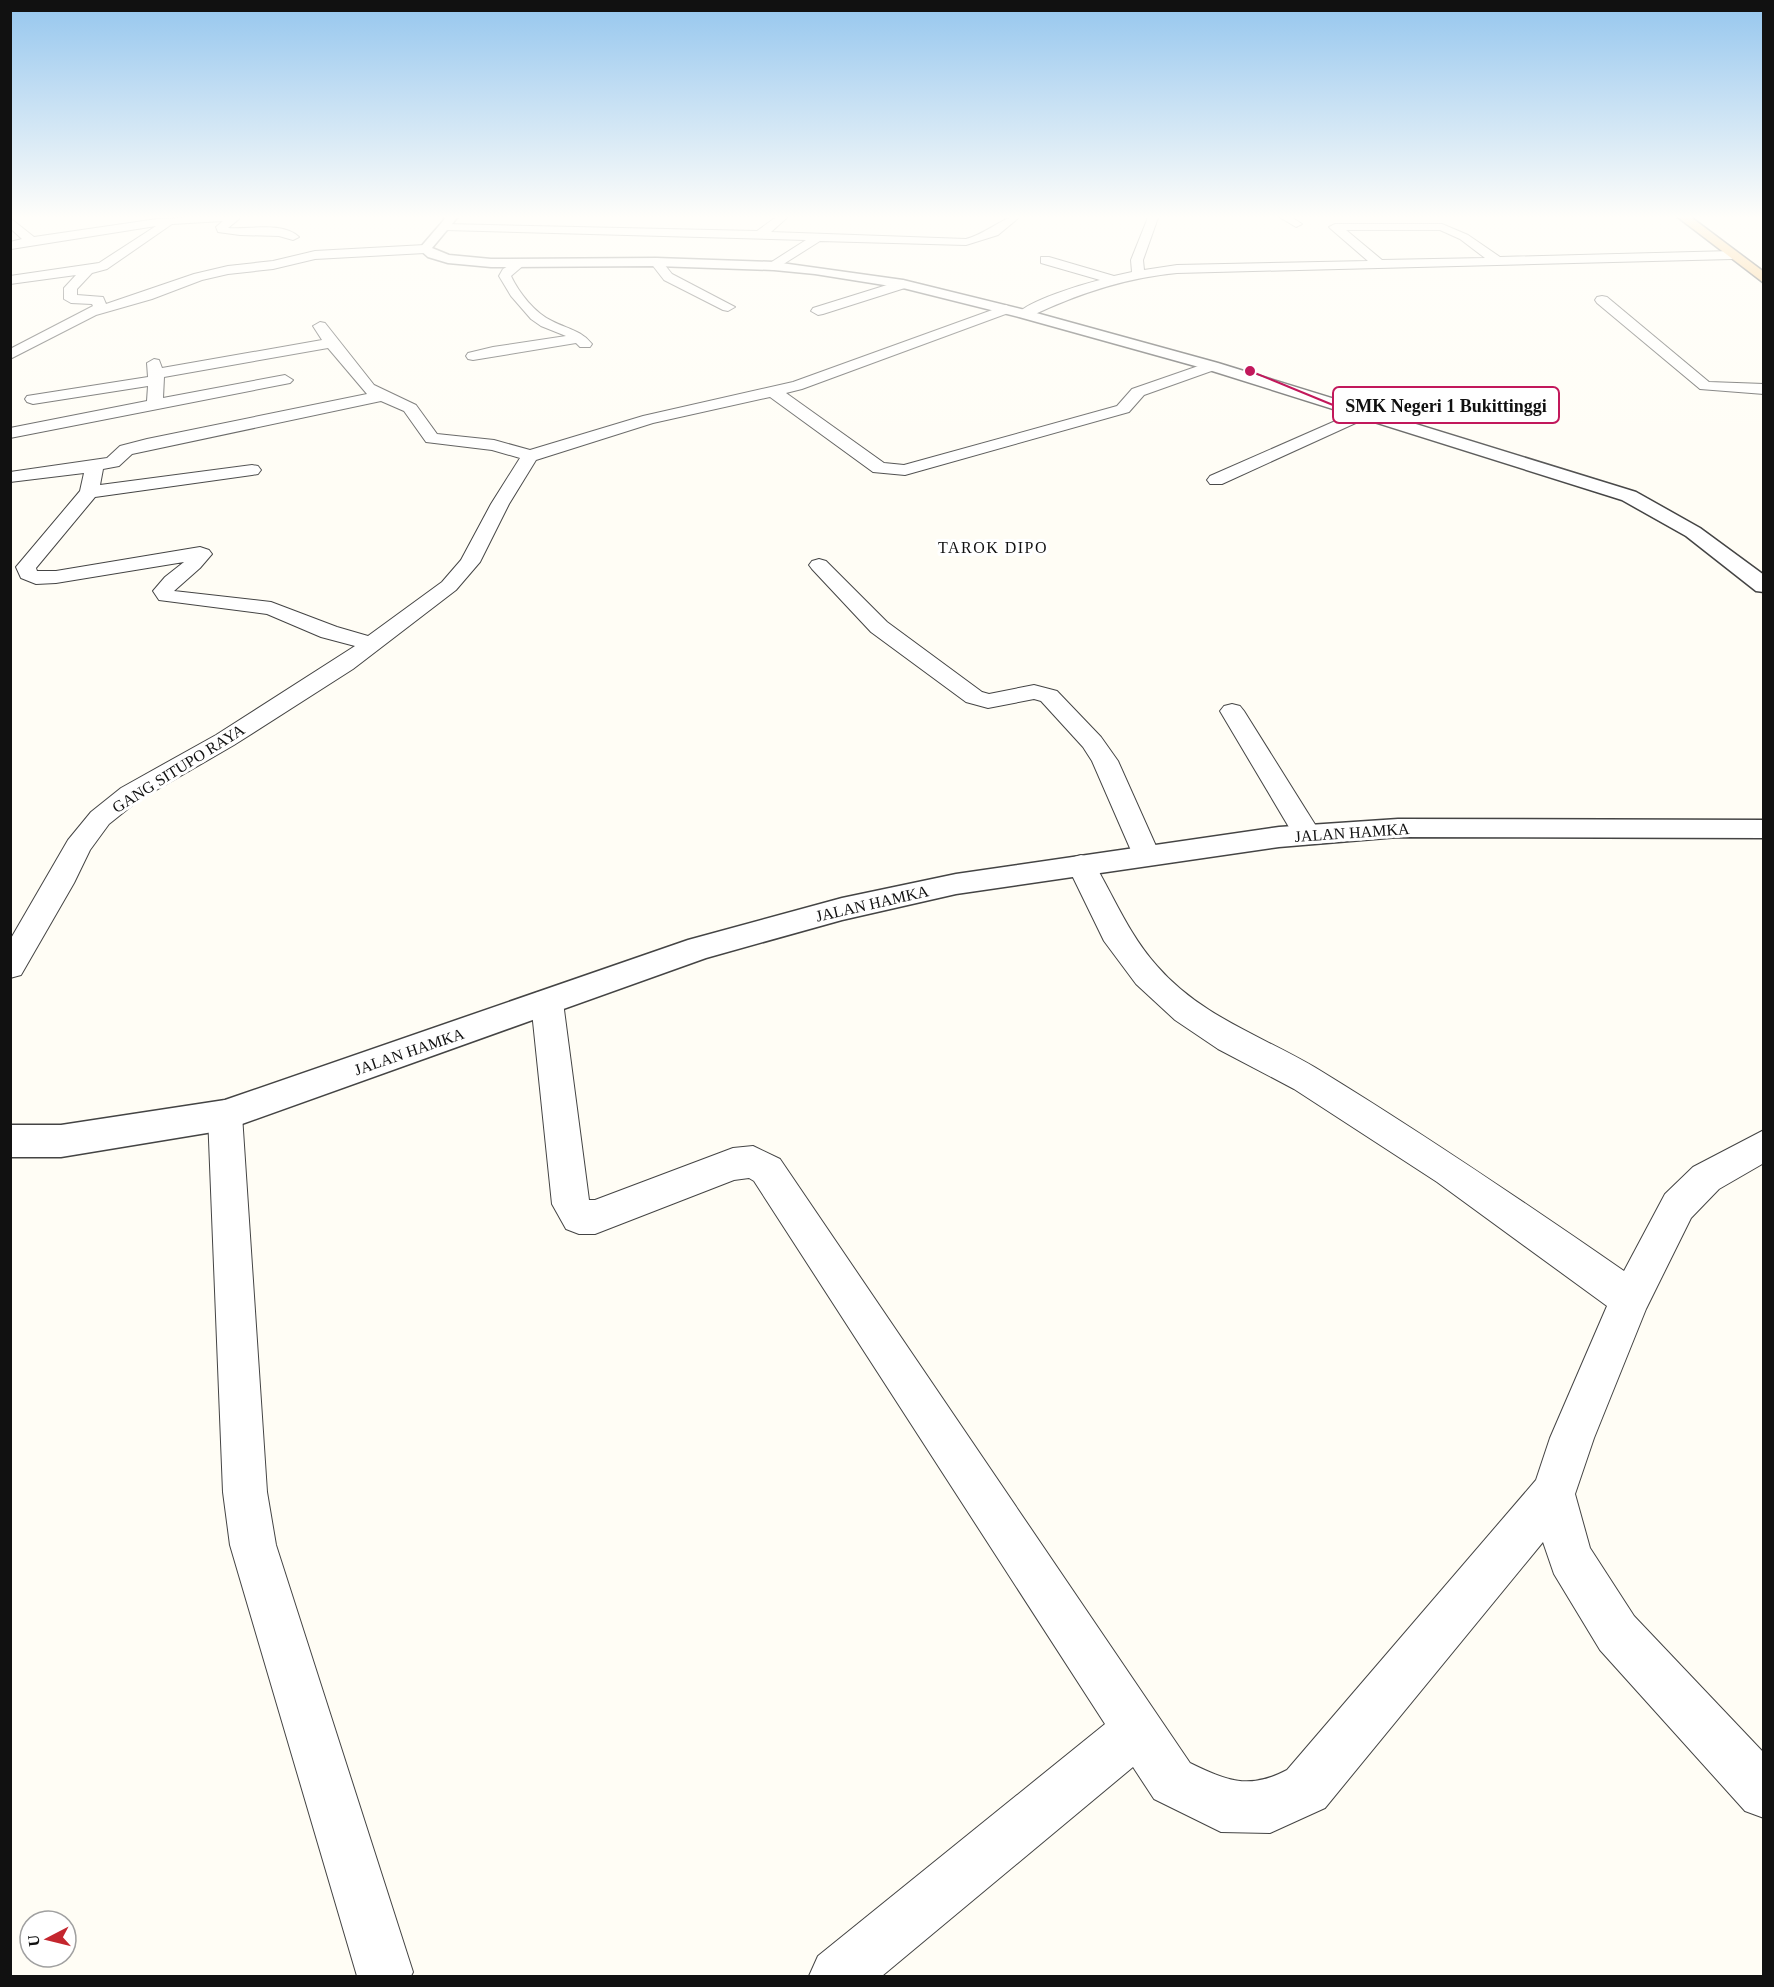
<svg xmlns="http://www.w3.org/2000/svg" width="1774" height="1987" viewBox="0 0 1774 1987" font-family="Georgia,serif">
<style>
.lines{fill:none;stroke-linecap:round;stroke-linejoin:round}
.minor-casing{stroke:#444;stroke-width:2}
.tertiary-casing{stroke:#444;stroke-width:3}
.trunk-casing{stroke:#222;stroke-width:3}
.minor{fill:#fff;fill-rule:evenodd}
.tertiary{fill:#fff;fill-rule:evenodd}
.trunk{fill:#f7bc64;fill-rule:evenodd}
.labels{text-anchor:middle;stroke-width:6;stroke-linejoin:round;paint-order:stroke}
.far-quarter-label{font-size:16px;letter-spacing:1.5px;fill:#111;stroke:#fff}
.street-label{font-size:16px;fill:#111;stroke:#fff}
.leader{fill:none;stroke:#c2185b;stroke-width:2}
.callout-dot{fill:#c2185b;stroke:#fff;stroke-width:2}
.callout{fill:#fff;stroke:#c2185b;stroke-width:2}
.callout-label{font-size:18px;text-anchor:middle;font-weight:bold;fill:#111}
</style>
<rect width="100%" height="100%" fill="#fffdf5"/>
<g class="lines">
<defs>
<g id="minor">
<path d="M 239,215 L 239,219 L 228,228 C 249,230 282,221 299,237 L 293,240 L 279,236 L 240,235 L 218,232 L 216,227 L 223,221 L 172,224 L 107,269 L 92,273 L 77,289 L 77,295 L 103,297 L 106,304 L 194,274 L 228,266 L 273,261 L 315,251 L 425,245 L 431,249 L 425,253 L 315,259 L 273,269 L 228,274 L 202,280 L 152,299 L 96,315 L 10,359 L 10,349 L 93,306 L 92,304 L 71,303 L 64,299 L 64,288 L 76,275 L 10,284 L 10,276 L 99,263 L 156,226 L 11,249 L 10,242 L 22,239 L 10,228 L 10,218 L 34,237 L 157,219 Z"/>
<path d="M 779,215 L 790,215 L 771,232 L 966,239 C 986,234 1007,214 1022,215 L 998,235 L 966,245 L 820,241 L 774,270 L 770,269 L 770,263 L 806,240 L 446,230 L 440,227 L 446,224 L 757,231 Z"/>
<path d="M 1149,215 L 1159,215 L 1143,260 L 1144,270 L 1177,265 L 1368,261 L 1331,229 L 1329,227 L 1335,224 L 1442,224 L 1468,235 L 1500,257 L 1732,251 L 1738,255 L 1732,259 L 1177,273 C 1124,278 1077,294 1029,317 L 1019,317 L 1017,314 C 1030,300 1080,285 1100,280 L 1041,263 L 1041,257 L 1049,257 L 1114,276 L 1132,272 L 1131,260 ZM 1346,230 L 1440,230 L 1460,239 L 1485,258 L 1382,260 Z"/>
<path d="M 1276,215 L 1288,215 L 1302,224 L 1296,227 Z"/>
<path d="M 656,258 L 660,259 L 672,274 L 735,307 L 728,311 L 723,310 L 664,280 L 650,262 Z"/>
<path d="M 519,260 L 525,264 L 511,276 C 519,293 535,313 552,321 C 567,329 581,330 592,344 L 590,347 L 580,347 L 576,343 L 473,360 L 468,359 L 466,356 L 468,353 L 493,347 L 566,336 L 541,326 L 531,319 L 511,296 L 499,276 L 503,269 Z"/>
<path d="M 903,280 L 909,284 L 908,287 L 823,314 L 818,315 L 811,311 L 813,308 Z"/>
<path d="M 1602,296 L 1607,297 L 1709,382 L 1764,384 L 1764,394 L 1700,389 L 1597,303 L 1595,300 L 1597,297 Z"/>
<path d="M 1006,305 L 1013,309 L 1011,312 L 802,389 L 786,393 L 884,463 L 904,465 L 1117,406 L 1132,389 L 1207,363 L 1212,362 L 1219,366 L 1217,369 L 1144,395 L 1129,412 L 905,475 L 873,472 L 770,397 L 653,423 L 536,460 L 509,504 L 480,562 L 456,590 L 353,669 L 234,745 L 139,800 L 109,824 L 90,850 L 74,883 L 21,975 L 10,978 L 10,940 L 68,840 L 91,812 L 121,788 L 216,735 L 355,646 L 321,637 L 267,614 L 159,600 L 153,591 L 165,577 L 184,562 L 56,583 L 36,584 L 21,578 L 16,567 L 80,491 L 84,473 L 10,482 L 10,472 L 107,458 L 120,446 L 147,439 L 367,394 L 328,348 L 164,377 L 163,398 L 285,375 L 293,380 L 290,383 L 10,438 L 10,428 L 147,401 L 148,386 L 33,404 L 27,402 L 25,399 L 27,396 L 148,377 L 147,363 L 154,359 L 159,360 L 162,368 L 322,340 L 313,326 L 320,322 L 325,323 L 374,385 L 416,405 L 437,434 L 494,440 L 530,450 L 643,416 L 793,382 ZM 381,401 L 404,411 L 426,442 L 492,450 L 520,458 L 491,504 L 461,560 L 442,582 L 368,636 L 337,627 L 271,602 L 174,591 L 200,568 L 212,554 L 209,550 L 200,547 L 56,571 L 37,571 L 36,568 L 95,497 L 252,475 L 258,474 L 261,470 L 258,466 L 252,465 L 100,485 L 103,469 L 119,466 L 132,454 Z"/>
<path d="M 1365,408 L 1371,410 L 1373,413 L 1371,416 L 1222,484 L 1210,484 L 1207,480 L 1210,476 Z"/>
<path d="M 819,559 L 826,561 L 887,622 L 982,692 L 989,694 L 1034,685 L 1057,691 L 1101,737 L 1118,761 L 1160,855 L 1156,862 L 1146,864 L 1136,862 L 1092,761 L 1083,747 L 1041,701 L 1034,699 L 988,708 L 966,702 L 871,632 L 812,569 L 809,565 L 812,561 Z"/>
<path d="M 1232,704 L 1240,706 L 1244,711 L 1321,834 L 1317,840 L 1307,843 L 1297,840 L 1293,834 L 1220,711 L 1224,706 Z"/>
<path d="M 1081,855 L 1091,858 C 1114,896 1127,932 1157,966 C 1201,1017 1265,1037 1321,1071 C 1424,1134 1524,1202 1624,1271 L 1665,1194 L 1693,1167 L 1764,1130 L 1764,1163 L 1719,1189 L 1691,1218 L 1646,1309 L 1594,1438 L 1575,1494 L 1590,1548 L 1634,1616 L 1764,1753 L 1764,1818 L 1745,1811 L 1600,1650 L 1554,1574 L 1543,1542 L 1325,1808 L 1270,1833 L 1221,1832 L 1154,1799 L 1133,1767 L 882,1976 L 809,1976 L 818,1956 L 1105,1724 L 754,1181 L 749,1178 L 734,1180 L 595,1234 L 579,1234 L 566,1229 L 552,1204 L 531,1002 L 536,993 L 547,990 L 558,993 L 563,1002 L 589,1200 L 595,1200 L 733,1148 L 753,1146 L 780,1159 L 1190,1763 C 1227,1781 1249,1790 1287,1770 L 1536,1480 L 1550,1438 L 1607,1306 L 1437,1182 L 1294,1089 L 1218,1049 L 1175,1020 L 1136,984 L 1104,941 L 1067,865 L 1071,858 Z"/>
<path d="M 225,1100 L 237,1105 L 242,1115 L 267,1492 L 276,1545 L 413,1972 L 411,1976 L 357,1976 L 230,1545 L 223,1492 L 208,1115 L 213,1105 Z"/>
</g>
<g id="tertiary">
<path d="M 445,215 L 455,215 L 457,218 L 432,248 L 449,255 L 491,259 L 656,258 L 774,262 L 903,280 L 1029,311 L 1218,363 L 1636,492 L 1700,528 L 1764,575 L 1764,592 L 1756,591 L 1686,536 L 1622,500 L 1206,369 L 1019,317 L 903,288 L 815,274 L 774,270 L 656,266 L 491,267 L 448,263 L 428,257 L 419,249 L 444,220 Z"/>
<path d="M 1398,819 L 1764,820 L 1764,838 L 1398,837 L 1279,847 L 956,894 L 842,920 L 706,958 L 225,1130 L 61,1157 L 10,1157 L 10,1125 L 61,1125 L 225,1100 L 688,940 L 842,898 L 956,874 L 1279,827 Z"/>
</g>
<path id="trunk" d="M 1675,215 L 1688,215 L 1764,272 L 1764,283 Z"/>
</defs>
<use href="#minor" class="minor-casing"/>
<use href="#tertiary" class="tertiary-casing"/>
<use href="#trunk" class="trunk-casing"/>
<use href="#minor" class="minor"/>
<use href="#tertiary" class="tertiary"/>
<use href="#trunk" class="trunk"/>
</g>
<linearGradient id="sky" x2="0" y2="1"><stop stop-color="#95c6ee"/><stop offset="0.44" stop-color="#fffefa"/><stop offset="1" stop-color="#fffefa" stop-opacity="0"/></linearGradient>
<rect width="1774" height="493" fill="url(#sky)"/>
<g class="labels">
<g class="far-quarter-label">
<text x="993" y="553">TAROK DIPO</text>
</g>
<g class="street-label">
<text transform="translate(178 768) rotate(-32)" y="6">GANG SITUPO RAYA</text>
<text transform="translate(1352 832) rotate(-4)" y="6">JALAN HAMKA</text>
<text transform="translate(872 903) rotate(-13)" y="6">JALAN HAMKA</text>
<text transform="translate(409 1051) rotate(-19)" y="6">JALAN HAMKA</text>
</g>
</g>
<path class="leader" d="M1250 371L1333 405"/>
<circle class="callout-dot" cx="1250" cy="371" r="6"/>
<rect class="callout" x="1333" y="387" width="226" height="36" rx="6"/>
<g class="callout-label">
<text x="1446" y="412">SMK Negeri 1 Bukittinggi</text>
</g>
<rect width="1774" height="1987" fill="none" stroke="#111111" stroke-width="24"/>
<g transform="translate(48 1939) rotate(263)"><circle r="28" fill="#ffffff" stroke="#a0a0a0" stroke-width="1.5"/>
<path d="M0-4.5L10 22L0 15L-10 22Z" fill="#c4262e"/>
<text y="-9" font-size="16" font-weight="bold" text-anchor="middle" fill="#111111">U</text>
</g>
</svg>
